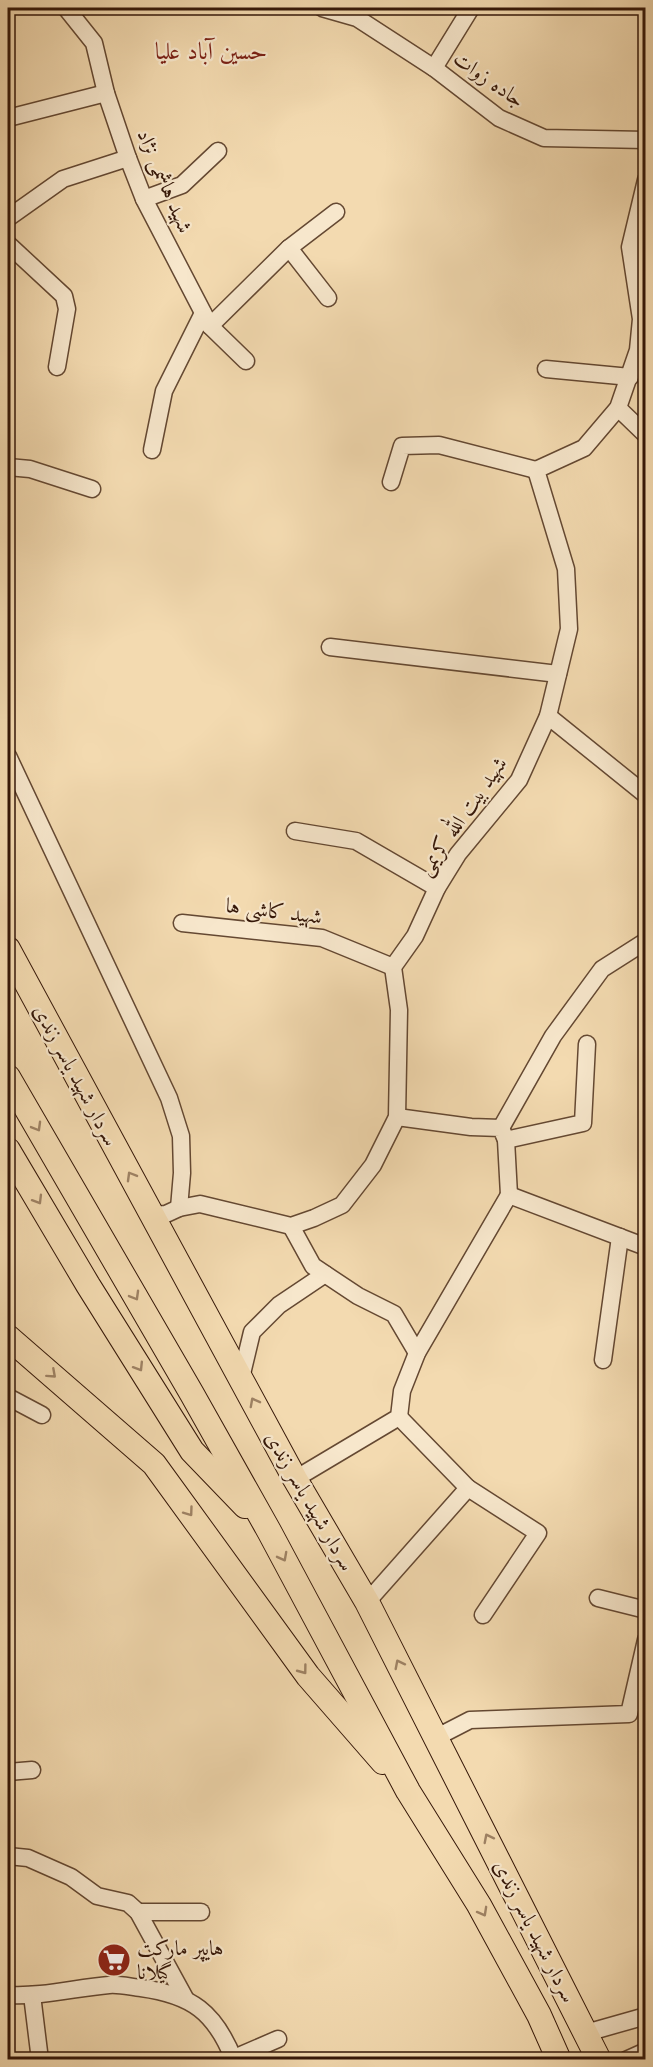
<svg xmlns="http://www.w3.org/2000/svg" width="653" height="2067" viewBox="0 0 653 2067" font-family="'Old Standard TT',Amiri,serif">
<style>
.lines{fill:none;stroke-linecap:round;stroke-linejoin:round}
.minor-casing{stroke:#644832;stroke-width:19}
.highway-casing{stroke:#351708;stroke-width:26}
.minor{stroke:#f7e7cc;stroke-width:16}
.highway{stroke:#f3dab0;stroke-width:24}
.oneway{stroke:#9e8264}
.labels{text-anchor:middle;stroke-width:4.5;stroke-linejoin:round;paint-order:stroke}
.street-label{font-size:21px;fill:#351708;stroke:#f7e7cc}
.poi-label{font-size:21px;fill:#351708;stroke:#f7e7cc;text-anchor:start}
.quarter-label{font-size:24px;fill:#7a1f14;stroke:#f7e7cc}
</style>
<rect width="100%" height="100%" fill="#f3dab0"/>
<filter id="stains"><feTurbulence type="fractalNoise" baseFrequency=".00333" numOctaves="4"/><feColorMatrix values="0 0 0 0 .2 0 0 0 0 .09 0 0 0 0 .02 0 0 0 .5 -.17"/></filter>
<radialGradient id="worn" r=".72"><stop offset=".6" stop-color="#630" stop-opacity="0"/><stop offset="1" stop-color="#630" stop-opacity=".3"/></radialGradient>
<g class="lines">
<defs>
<g id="minor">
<path d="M 66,8 L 94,43 L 106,93 L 128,158 L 144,199 L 210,326 L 246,361"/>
<path d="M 322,8 L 357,18 L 434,68 L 499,118 L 544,138 L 646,140"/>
<path d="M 434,68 L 471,8"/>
<path d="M 8,116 L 12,117 L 106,93"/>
<path d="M 144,199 L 182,185 L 218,151"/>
<path d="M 8,218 L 63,179 L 128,158"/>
<path d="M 8,244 L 64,296 L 67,309 L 57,367"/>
<path d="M 289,248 L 328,298"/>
<path d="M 210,326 L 289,248 L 336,212"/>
<path d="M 546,369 L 630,377"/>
<path d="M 618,408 L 646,435"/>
<path d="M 152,450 L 164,391 L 203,313"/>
<path d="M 8,467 L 30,469 L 92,489"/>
<path d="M 391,482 L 402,446 L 439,445 L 536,470"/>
<path d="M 330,647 L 558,674"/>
<path d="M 548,716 L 646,795"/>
<path d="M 8,756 L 169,1098 L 181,1136 L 182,1173 L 179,1208"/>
<path d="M 295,831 L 356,841 L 437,888"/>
<path d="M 182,923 L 322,938 L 393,967"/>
<path d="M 397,1117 L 471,1127 L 501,1128 L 506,1140 L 509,1195"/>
<path d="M 501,1128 L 553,1036 L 602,969 L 646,941"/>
<path d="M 506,1140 L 583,1123 L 587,1044"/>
<path d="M 153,1215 L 166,1214 L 179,1208 L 200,1204 L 291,1226 L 314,1218 L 342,1205 L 373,1165 L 397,1117 L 399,1010 L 393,967 L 415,936 L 437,888 L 458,854 L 519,780 L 548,716 L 569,629 L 566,569 L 536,470 L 584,448 L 618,408 L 638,350 L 641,319 L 630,247 L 646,180"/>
<path d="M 291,1226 L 313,1266 L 358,1296 L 394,1314 L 417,1353"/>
<path d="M 603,1360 L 620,1237"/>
<path d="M 241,1378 L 252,1332 L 279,1305 L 325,1274"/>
<path d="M 8,1397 L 42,1415"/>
<path d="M 399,1417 L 468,1488"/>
<path d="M 295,1479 L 399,1417 L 402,1391 L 417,1353 L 509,1195 L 646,1247"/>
<path d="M 598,1598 L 646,1610"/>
<path d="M 367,1602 L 468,1488 L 538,1533 L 483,1615"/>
<path d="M 437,1737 L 470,1720 L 629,1714 L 646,1640"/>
<path d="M 8,1772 L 32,1770"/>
<path d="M 8,1856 L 28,1858 L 71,1877 L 97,1896 L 128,1903 L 138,1912 L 185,1998"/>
<path d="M 138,1912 L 201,1912"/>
<path d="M 8,1995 C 42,1997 75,1988 109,1985 C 119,1984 131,1987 141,1988 C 192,1995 215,2012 234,2060"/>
<path d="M 32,1995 L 40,2060"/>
<path d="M 586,2033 L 646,2016"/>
<path d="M 234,2058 L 278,2039"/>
<path d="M 626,2060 L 646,2051"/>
</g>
<g id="highway">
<path d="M 8,949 L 295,1479 L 367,1602 L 599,2060"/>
<path d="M 8,1077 L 192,1394 L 269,1531 L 408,1791 L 479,1905 L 539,2015 L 559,2060"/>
<path d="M 8,1150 L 88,1285 L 192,1451 L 245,1506"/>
<path d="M 8,1337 L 154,1464 L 308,1676 L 383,1762"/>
</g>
</defs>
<use href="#minor" class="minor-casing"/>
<use href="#highway" class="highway-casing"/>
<use href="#minor" class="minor"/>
<use href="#highway" class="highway"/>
</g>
<defs><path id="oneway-chevron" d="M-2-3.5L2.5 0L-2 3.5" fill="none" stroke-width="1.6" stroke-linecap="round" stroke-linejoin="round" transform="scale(1.5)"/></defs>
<g class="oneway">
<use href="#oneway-chevron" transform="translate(37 1127) rotate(60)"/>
<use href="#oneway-chevron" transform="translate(131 1176) rotate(-120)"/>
<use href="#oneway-chevron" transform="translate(38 1200) rotate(59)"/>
<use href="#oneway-chevron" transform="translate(135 1296) rotate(60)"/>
<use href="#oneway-chevron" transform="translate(139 1367) rotate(58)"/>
<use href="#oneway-chevron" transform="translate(52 1374) rotate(42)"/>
<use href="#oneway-chevron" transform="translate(254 1402) rotate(-118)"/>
<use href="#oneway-chevron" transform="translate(189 1512) rotate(54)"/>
<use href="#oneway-chevron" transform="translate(283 1557) rotate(62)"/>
<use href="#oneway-chevron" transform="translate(399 1664) rotate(-117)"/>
<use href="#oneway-chevron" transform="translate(303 1670) rotate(53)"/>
<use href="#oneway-chevron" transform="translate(488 1838) rotate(-117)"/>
<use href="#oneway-chevron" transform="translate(483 1912) rotate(61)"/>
</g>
<defs>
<symbol id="supermarket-disc" viewBox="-11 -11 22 22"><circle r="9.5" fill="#8f2418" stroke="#f7e7cc"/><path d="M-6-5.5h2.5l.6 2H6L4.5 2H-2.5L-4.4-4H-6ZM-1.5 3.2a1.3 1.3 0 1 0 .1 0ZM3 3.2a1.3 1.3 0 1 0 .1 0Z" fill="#fff"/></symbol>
</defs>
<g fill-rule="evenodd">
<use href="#supermarket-disc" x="95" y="1941" width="38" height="38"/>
</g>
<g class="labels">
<g class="street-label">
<text transform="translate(489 79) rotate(35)" y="7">جاده زوات</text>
<text transform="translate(165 181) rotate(67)" y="7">شهید هاشمی نژاد</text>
<text transform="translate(462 816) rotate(-55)" y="7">شهید بیت الله کریمی</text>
<text transform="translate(274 911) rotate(7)" y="7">شهید کاشی ها</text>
<text transform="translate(76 1075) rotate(62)" y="7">سردار شهید یاسر زندی</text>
<text transform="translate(310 1501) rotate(60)" y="7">سردار شهید یاسر زندی</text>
<text transform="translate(535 1931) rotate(63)" y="7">سردار شهید یاسر زندی</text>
</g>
<g class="poi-label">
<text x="137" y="1955">هایپر مارکت<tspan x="137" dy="24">گیلانا</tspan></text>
</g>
<g class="quarter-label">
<text x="211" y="59">حسین آباد علیا</text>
</g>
</g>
<rect width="653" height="2067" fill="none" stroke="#f3dab0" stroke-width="30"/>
<rect x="9" y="9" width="635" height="2049" fill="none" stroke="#351708" stroke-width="3"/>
<rect x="15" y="15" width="623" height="2037" fill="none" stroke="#351708" stroke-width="1.5"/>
<rect width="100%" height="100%" filter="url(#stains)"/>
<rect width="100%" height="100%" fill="url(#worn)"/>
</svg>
